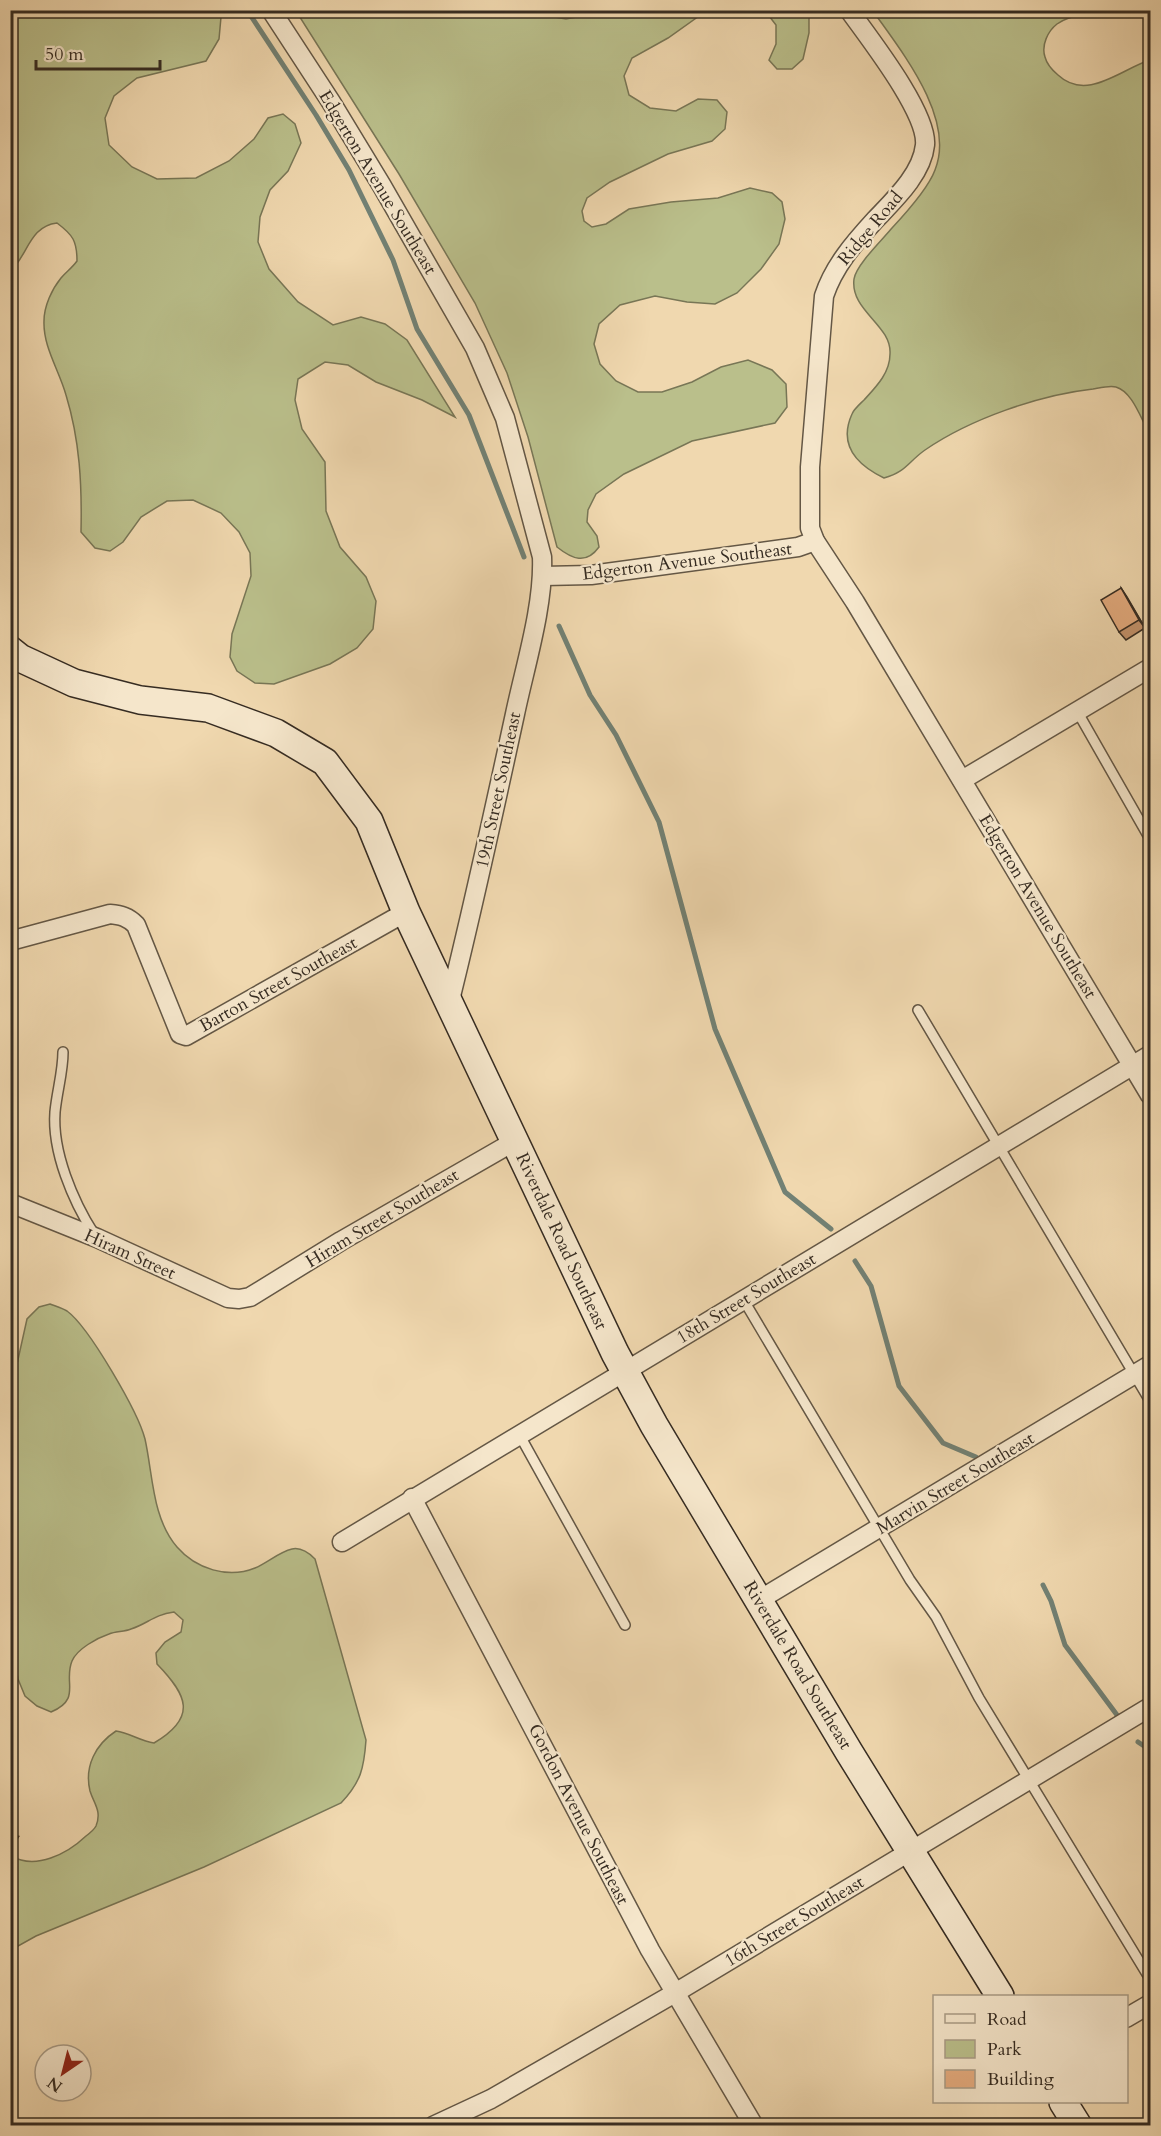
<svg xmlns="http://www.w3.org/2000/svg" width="1161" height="2136" viewBox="0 0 1161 2136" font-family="Cardo,serif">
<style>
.green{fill:#babf8b;stroke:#787656;stroke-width:1.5}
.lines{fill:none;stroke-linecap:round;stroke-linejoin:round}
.stream{stroke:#728174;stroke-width:5}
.lane-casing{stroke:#645745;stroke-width:12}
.street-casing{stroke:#645745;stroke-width:21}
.secondary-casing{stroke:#362c22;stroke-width:30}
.path{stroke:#362c22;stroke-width:3;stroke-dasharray:1.5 3;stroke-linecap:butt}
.lane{stroke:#f5e6cb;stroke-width:9}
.street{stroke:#f5e6cb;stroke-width:18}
.secondary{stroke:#f5e6cb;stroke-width:27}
.wall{fill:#c5946d;stroke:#362c22;stroke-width:1.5}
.shaded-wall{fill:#a07859;stroke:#362c22;stroke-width:1.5}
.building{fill:#e5ac7f;stroke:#362c22;stroke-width:1.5}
.labels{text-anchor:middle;stroke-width:4.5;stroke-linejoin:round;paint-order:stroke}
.street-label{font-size:18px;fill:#362c22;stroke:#f5e6cb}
</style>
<rect width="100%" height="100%" fill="#f0d8af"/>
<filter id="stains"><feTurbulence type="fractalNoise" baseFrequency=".00333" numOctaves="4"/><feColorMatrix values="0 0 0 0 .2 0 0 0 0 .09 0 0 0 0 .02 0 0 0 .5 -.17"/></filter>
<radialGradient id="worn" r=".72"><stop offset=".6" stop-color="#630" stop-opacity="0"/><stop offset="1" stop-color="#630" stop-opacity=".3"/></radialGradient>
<g class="green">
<path d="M 11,10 L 214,10 L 221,17 L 219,39 L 206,61 L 137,78 L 114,96 L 105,118 L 109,145 L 132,167 L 157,179 L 196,178 L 229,161 L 254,139 L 268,118 L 283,114 L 295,124 L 301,143 L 288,171 L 270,190 L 260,217 L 258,242 L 269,269 L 298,302 L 333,325 L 361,317 L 385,324 L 407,340 L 455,417 L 422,400 L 376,382 L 348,365 L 325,362 L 298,379 L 295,400 L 302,429 L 325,462 L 326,511 L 340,547 L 366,577 L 376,601 L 373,629 L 357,648 L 330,664 L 274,684 L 255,683 L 237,671 L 230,657 L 232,634 L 251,576 L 250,553 L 239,532 L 221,513 L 193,500 L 167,501 L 141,517 L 123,542 L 110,551 L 95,548 L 81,532 C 82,485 80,441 66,395 C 59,370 43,347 44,321 C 44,306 52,289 61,278 C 66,272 72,268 77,261 C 77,241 73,235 57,223 C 30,226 28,254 11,271 Z"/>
<path d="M 528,10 L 531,13 L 566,19 L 609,11 L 706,11 L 668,38 L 632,58 L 624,76 L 629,95 L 650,108 L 676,111 L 698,99 L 717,100 L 727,112 L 725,129 L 712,141 L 668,154 L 610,182 L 587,198 L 582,211 L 584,221 L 592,227 L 606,224 L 629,209 L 671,202 L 718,198 L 750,188 L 772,193 L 782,202 L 785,219 L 779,244 L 761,269 L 737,293 L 715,304 L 687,302 L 655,296 L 620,305 L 599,324 L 594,344 L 600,364 L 616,381 L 638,392 L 662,392 L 692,382 L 721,367 L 748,360 L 772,370 L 786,384 L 787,407 L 775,423 L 692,441 L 624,474 L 596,494 L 588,510 L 587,522 L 597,536 L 599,547 C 586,565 572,559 557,547 L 528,437 L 507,373 L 475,303 L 399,174 L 296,11 Z"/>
<path d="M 759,11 L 809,11 L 809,33 L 803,59 L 792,69 L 777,69 L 769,60 L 776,44 L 776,25 L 766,12 Z"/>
<path d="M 873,11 L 1146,11 C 1118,25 1086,4 1057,24 C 1048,31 1041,45 1045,57 C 1047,65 1052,70 1058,75 C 1087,102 1121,69 1150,60 L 1150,434 C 1141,420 1133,392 1116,387 C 1110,385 1099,388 1093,389 C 1039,395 970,419 925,450 C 908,462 906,472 884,478 C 857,465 838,445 852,414 C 854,409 860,404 864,400 C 876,387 890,373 890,354 C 892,325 850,311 854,279 C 856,265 883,239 892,228 C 906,213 928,189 935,170 C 956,118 901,51 873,11 Z"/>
<path d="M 50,1304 C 55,1306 62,1308 67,1311 C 89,1327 138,1412 145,1439 C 153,1475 152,1518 177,1547 C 196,1569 228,1579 255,1568 C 267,1563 279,1552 292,1549 C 301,1547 309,1553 315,1559 L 366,1740 C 364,1768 361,1782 341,1803 L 204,1867 L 36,1936 L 11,1950 L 11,1856 C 36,1870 67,1854 86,1836 C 90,1833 94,1830 96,1826 C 102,1811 94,1804 90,1791 C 84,1766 96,1744 116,1731 C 130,1733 140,1741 154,1743 C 198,1717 187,1695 157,1664 L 156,1653 L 165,1642 L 181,1632 L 183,1620 L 174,1612 C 153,1615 149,1623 131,1629 C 124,1632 116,1631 109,1634 C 97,1638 77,1649 72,1661 C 63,1682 82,1699 51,1712 L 37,1706 L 25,1696 L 18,1679 L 10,1638 L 11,1391 L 27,1319 L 39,1307 Z"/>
</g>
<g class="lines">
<g class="stream">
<path d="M 247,10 L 316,115 L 349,170 L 393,260 L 417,329 L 469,415 L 524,557"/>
<path d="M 559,626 L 590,695 L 616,735 L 659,822 L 715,1029 L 785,1192 L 831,1229"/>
<path d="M 855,1261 L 871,1286 L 899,1386 L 943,1443 L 976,1457"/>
<path d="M 1043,1585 L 1051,1601 L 1065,1645 L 1117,1715"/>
<path d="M 1138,1742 L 1150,1750"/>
</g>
<defs>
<g id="lane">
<path d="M 1077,711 L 1150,839"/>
<path d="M 918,1010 L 1150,1401"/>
<path d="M 63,1052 C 63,1072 57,1091 55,1112 C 52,1152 73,1201 94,1234"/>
<path d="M 743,1299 L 910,1580 L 936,1617 L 979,1698 L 1150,1979"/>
<path d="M 519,1434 L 625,1625"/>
</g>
<g id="street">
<path d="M 271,10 L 331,102 L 382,186 L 475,348 L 505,418 L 542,557 C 544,606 525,666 515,714 C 494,811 473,908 449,1004"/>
<path d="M 849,10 C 869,38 928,113 925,145 C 922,174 894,200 875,220 C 854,243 834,266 824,296 L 810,467 L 810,528 L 815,541 L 855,602 L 1150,1095"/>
<path d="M 543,576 L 591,575 L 798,547 L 815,541"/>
<path d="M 962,780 L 1150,668"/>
<path d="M 10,941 L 110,914 C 121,915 128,917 136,925 L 180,1034 L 186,1036 L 406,912"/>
<path d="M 10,1203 L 97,1238 L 228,1298 L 239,1299 L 250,1297 L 341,1241 L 515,1141"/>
<path d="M 412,1498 L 650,1950 L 754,2126"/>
<path d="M 342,1542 L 1150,1055"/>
<path d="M 759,1600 L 1150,1365"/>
<path d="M 1126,2018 L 1150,2004"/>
<path d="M 433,2126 L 491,2099 L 675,1993 L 1150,1707"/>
</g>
<g id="secondary">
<path d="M 10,650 L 20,658 L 74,683 L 140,700 L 208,708 L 276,733 L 325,762 L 369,821 L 406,912 L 615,1353 L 654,1425 L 849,1752 L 1000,1996"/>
<path d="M 1063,2102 L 1078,2126"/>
</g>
</defs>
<use href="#lane" class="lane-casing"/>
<use href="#street" class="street-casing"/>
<use href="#secondary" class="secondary-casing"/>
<path class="path" d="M 10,1832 L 20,1838"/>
<use href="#lane" class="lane"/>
<use href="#street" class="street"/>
<use href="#secondary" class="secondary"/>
</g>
<path class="wall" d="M 1121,588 L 1145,628 L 1126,640 L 1119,632 Z"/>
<path class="shaded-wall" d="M 1121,588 L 1127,597 L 1145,628 L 1139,620 Z"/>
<path class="building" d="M 1121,588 L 1139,620 L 1119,632 L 1101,600 Z"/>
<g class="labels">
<g class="street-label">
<text transform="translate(378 182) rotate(59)" y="6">Edgerton Avenue Southeast</text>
<text transform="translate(870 228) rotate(-50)" y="6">Ridge Road</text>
<text transform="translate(687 561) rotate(-7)" y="6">Edgerton Avenue Southeast</text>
<text transform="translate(498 790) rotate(-78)" y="6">19th Street Southeast</text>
<text transform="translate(1038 906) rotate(59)" y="6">Edgerton Avenue Southeast</text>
<text transform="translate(278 984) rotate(-29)" y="6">Barton Street Southeast</text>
<text transform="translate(382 1218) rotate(-31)" y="6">Hiram Street Southeast</text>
<text transform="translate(562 1241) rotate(65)" y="6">Riverdale Road Southeast</text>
<text transform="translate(130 1254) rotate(24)" y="6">Hiram Street</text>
<text transform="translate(746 1298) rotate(-31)" y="6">18th Street Southeast</text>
<text transform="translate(955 1483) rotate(-31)" y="6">Marvin Street Southeast</text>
<text transform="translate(798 1665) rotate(59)" y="6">Riverdale Road Southeast</text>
<text transform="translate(579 1814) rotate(63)" y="6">Gordon Avenue Southeast</text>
<text transform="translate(794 1921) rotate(-31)" y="6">16th Street Southeast</text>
</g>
</g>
<rect width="1161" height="2136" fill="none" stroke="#f0d8af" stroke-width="36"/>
<rect x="12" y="12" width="1137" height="2112" fill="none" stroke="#362c22" stroke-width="3"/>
<rect x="18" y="18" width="1125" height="2100" fill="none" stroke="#362c22" stroke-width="1.5"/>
<rect x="933" y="1995" width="195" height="108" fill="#f5e6cb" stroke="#a99c87" stroke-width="1.5"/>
<rect x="945" y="2014" width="30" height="9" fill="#f5e6cb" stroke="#a99c87" stroke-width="1.5"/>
<text x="987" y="2025" font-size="18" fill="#362c22">Road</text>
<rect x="945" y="2040" width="30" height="18" fill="#babf8b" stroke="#a99c87" stroke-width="1.5"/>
<text x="987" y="2055" font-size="18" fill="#362c22">Park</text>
<rect x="945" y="2070" width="30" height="18" fill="#e5ac7f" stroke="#a99c87" stroke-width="1.5"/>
<text x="987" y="2085" font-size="18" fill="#362c22">Building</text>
<g transform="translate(63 2073) rotate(215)"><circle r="28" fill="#f5e6cb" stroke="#a99c87" stroke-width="1.5"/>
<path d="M0-4.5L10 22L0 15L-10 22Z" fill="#8f2418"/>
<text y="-9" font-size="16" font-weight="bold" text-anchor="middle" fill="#362c22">N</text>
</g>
<path d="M36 60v9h124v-9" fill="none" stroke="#362c22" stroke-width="3"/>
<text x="45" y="60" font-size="18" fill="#362c22" stroke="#f5e6cb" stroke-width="4.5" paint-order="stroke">50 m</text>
<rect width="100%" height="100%" filter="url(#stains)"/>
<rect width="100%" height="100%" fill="url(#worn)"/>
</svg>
